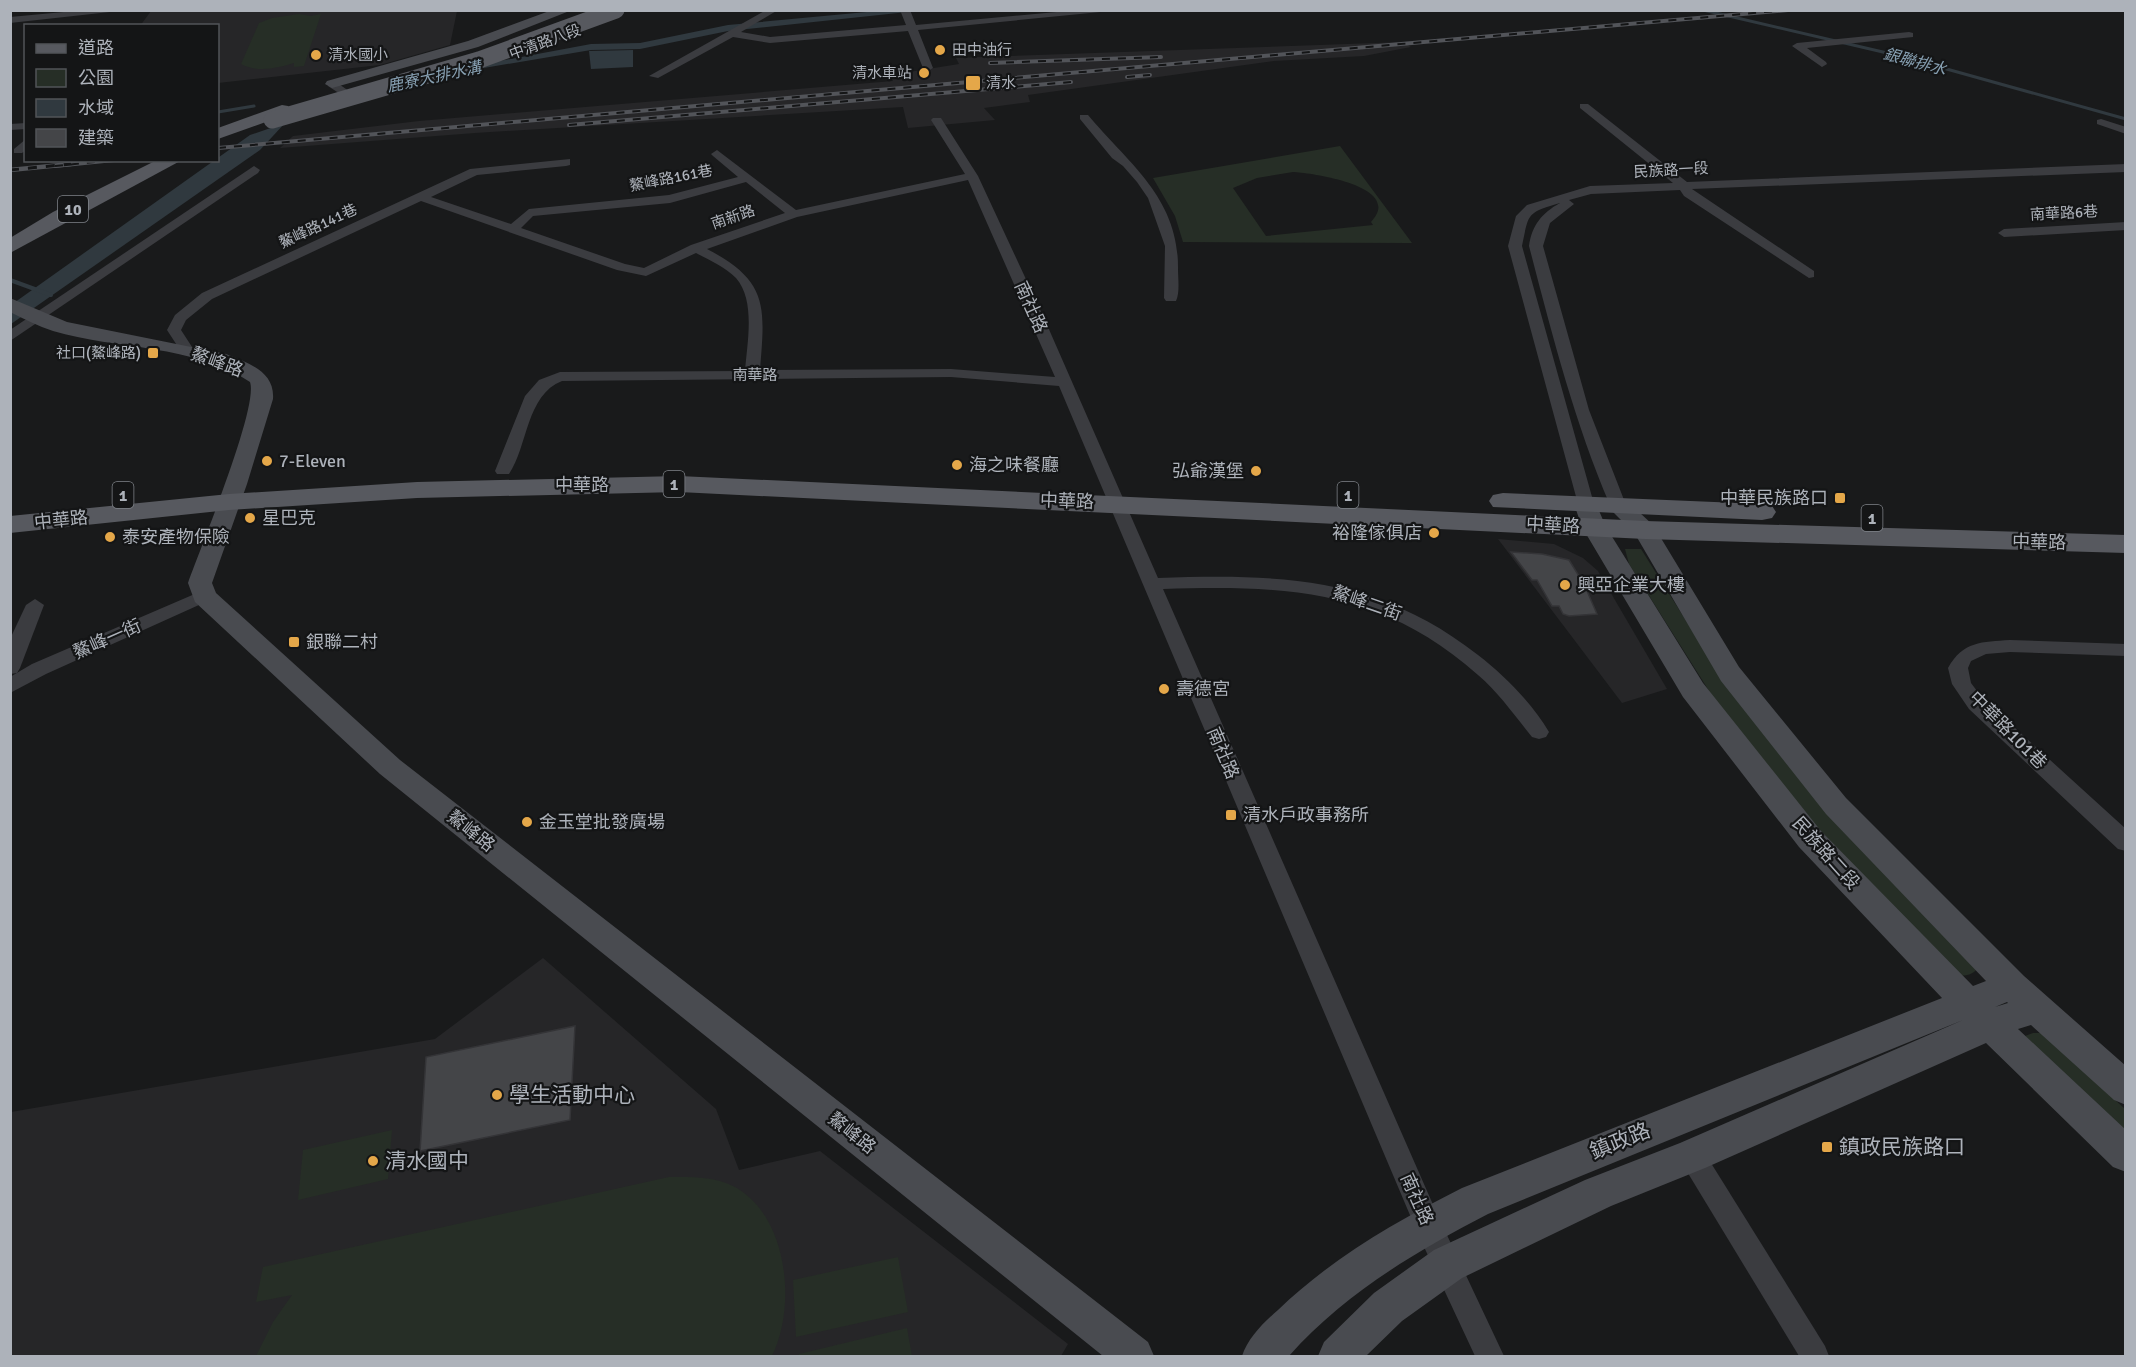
<svg xmlns="http://www.w3.org/2000/svg" width="2136" height="1367" viewBox="0 0 2136 1367" font-family="Signika,'Noto Sans TC',sans-serif">
<style>
.built{fill:#262628}
.green{fill:#262e26;fill-rule:evenodd}
.water{fill:#30393f}
.lines{fill:none;stroke-linecap:round;stroke-linejoin:round}
.stream-far1{stroke:#30393f;stroke-width:3}
.stream{stroke:#30393f;stroke-width:4}
.canal{fill:#30393f;fill-rule:evenodd}
.building{fill:#444548;stroke:#343437;stroke-width:1.5}
.street{fill:#3b3c40;fill-rule:evenodd}
.secondary{fill:#494b50;fill-rule:evenodd}
.primary{fill:#57595f;fill-rule:evenodd}
.rail-far1-casing{stroke:#525459;stroke-width:4}
.rail-casing{stroke:#525459;stroke-width:4.5}
.rail-far1{stroke:#141516;stroke-width:2;stroke-dasharray:8;stroke-linecap:butt}
.rail{stroke:#141516;stroke-width:3;stroke-dasharray:9;stroke-linecap:butt}
.primary-bridge{stroke:#57595f;stroke-width:17}
.poi-dot{fill:#e4a749;stroke:#141516;stroke-width:2}
.labels{text-anchor:middle;stroke-width:4.5;stroke-linejoin:round;paint-order:stroke}
.far-street-label{font-size:15px;fill:#adb2ba;stroke:#141516}
.far-poi-label{font-size:15px;fill:#adb2ba;stroke:#141516;text-anchor:start}
.far-water-label{font-size:16px;font-style:italic;fill:#87a0b2;stroke:#141516}
.shield{fill:#141516;stroke:#7f8389;stroke-width:1.5}
.shield-label{font-size:16px;font-weight:bold;fill:#adb2ba}
.street-label{font-size:18px;fill:#adb2ba;stroke:#141516}
.poi-label{font-size:18px;fill:#adb2ba;stroke:#141516;text-anchor:start}
.near-poi-label{font-size:21px;fill:#adb2ba;stroke:#141516;text-anchor:start}
.near-street-label{font-size:21px;fill:#adb2ba;stroke:#141516}
</style>
<rect width="100%" height="100%" fill="#191a1b"/>
<g class="built">
<path d="M 151,11 L 457,11 L 450,45 L 380,65 L 218,83 L 218,26 L 140,26 Z"/>
<path d="M 1403,42 L 1411,47 L 1364,56 L 1274,61 L 1028,95 L 1030,102 L 984,108 L 995,120 L 908,128 L 903,107 L 475,133 L 280,148 L 293,136 L 419,121 L 893,81 L 890,75 L 959,64 L 956,58 Z"/>
<path d="M 1498,539 L 1554,544 L 1583,558 L 1598,571 L 1667,689 L 1622,703 Z"/>
<path d="M 543,958 L 716,1109 L 739,1170 L 820,1151 L 1068,1344 L 1061,1356 L 11,1356 L 11,1112 L 435,1039 Z"/>
</g>
<g class="green">
<path d="M 299,14 L 311,16 L 321,14 L 304,66 L 294,67 L 294,63 C 278,68 257,73 241,64 L 259,23 L 272,18 Z"/>
<path d="M 1340,146 L 1412,243 L 1183,242 L 1175,216 L 1153,178 ZM 1293,172 C 1312,173 1405,186 1371,222 L 1373,225 L 1266,236 L 1233,188 L 1257,178 Z"/>
<path d="M 1625,549 L 1641,549 L 1705,651 L 1977,969 C 1971,976 1964,976 1955,975 L 1805,814 L 1735,732 L 1629,564 Z"/>
<path d="M 2033,1033 L 2042,1033 L 2125,1109 L 2125,1136 L 2025,1036 Z"/>
<path d="M 392,1130 L 388,1179 L 298,1200 L 303,1150 Z"/>
<path d="M 669,1177 C 692,1177 712,1176 733,1186 C 788,1214 797,1306 772,1356 L 256,1356 L 273,1322 L 292,1295 L 256,1302 L 263,1267 Z"/>
<path d="M 898,1257 L 908,1312 L 796,1337 L 793,1280 Z"/>
<path d="M 907,1328 L 912,1356 L 799,1356 L 799,1354 Z"/>
</g>
<g class="water">
<path d="M 633,50 L 633,67 L 591,69 L 589,51 Z"/>
<path d="M 285,123 L 260,150 L 11,324 L 11,305 L 250,135 Z"/>
</g>
<g class="lines">
<g class="stream-far1">
<path d="M 1703,10 L 1900,56 L 2126,119"/>
<path d="M 218,112 L 254,106"/>
</g>
<path class="stream" d="M 10,280 L 51,295"/>
<path class="canal" d="M 888,10 L 926,10 L 728,31 L 640,49 L 591,50 L 472,70 L 467,67 L 591,44 L 640,43 L 728,25 Z"/>
</g>
<g class="building">
<path d="M 1511,552 L 1542,554 L 1569,560 L 1584,584 L 1597,614 L 1569,616 L 1563,614 L 1559,606 L 1552,606 L 1537,580 L 1532,580 Z"/>
<path d="M 575,1026 L 570,1120 L 420,1151 L 426,1057 Z"/>
</g>
<g class="lines">
<g class="street">
<path d="M 85,10 L 128,10 L 10,23 L 10,17 Z"/>
<path d="M 766,10 L 778,10 L 741,32 L 770,37 L 906,25 L 900,10 L 910,10 L 916,25 L 1078,10 L 1121,10 L 918,30 L 933,68 L 928,71 L 923,68 L 908,31 L 770,43 L 733,37 L 658,78 L 649,76 Z"/>
<path d="M 1909,32 L 1913,33 L 1913,37 L 1807,48 L 1826,62 L 1827,64 L 1822,67 L 1792,46 L 1797,43 Z"/>
<path d="M 328,82 L 336,82 L 363,101 L 354,103 L 328,86 Z"/>
<path d="M 1580,104 L 1588,104 L 1687,182 L 2126,164 L 2126,172 L 1692,189 L 1814,271 L 1814,277 L 1809,278 L 1684,196 L 1680,190 L 1591,194 L 1569,200 L 1574,204 L 1550,223 L 1543,246 L 1589,410 L 1626,505 L 1618,510 L 1610,505 C 1574,421 1552,334 1529,246 C 1532,225 1542,213 1560,203 C 1527,213 1529,212 1522,246 L 1594,504 L 1586,509 L 1578,504 L 1508,246 L 1516,216 L 1527,205 L 1590,186 L 1673,183 L 1580,108 Z"/>
<path d="M 1080,115 L 1088,115 C 1129,164 1179,198 1178,269 C 1178,279 1180,292 1176,301 L 1166,301 L 1164,298 L 1165,246 L 1148,198 L 1137,182 L 1123,166 L 1112,158 L 1080,119 Z"/>
<path d="M 933,118 L 941,118 L 978,176 L 1044,318 L 1158,578 C 1281,574 1378,576 1478,655 C 1504,675 1532,703 1549,732 L 1546,737 L 1539,739 L 1532,737 C 1515,716 1499,693 1478,675 C 1381,589 1287,585 1163,589 L 1438,1216 L 1504,1356 L 1475,1356 L 1418,1234 L 1059,386 L 951,377 L 562,381 C 526,395 528,446 509,474 L 497,474 L 495,471 L 525,396 L 539,380 L 560,372 L 745,371 C 747,343 756,301 736,278 C 725,267 709,260 696,253 L 646,276 L 617,270 L 421,201 L 212,299 L 186,320 L 181,330 L 194,350 L 192,353 L 182,353 L 167,330 L 175,315 L 202,293 L 470,169 L 570,159 L 570,165 L 566,166 L 477,175 L 431,197 L 511,224 L 529,209 L 669,195 L 738,177 L 713,156 L 711,154 L 717,150 L 796,210 L 965,174 L 931,120 ZM 968,180 L 1055,377 L 951,369 L 760,370 C 765,307 769,281 707,249 L 797,217 ZM 746,182 L 785,213 L 691,245 L 644,268 L 625,264 L 521,228 L 533,216 L 670,203 Z"/>
<path d="M 2101,119 L 2126,127 L 2126,134 L 2097,124 L 2097,120 Z"/>
<path d="M 26,123 L 26,129 L 10,130 L 10,124 Z"/>
<path d="M 26,139 L 26,150 L 22,153 L 14,153 L 14,149 Z"/>
<path d="M 254,166 L 260,170 L 258,173 L 10,341 L 10,330 Z"/>
<path d="M 2126,222 L 2126,230 L 2004,237 L 1998,233 L 2004,229 Z"/>
<path d="M 204,590 L 210,592 L 213,596 L 210,600 L 46,674 L 10,693 L 10,677 L 32,664 Z"/>
<path d="M 35,599 L 44,605 L 20,668 L 17,673 L 10,674 L 10,639 L 26,605 Z"/>
<path d="M 2010,640 L 2126,644 L 2126,656 L 2010,652 L 1986,654 L 1971,661 L 1968,668 L 1971,683 L 1983,699 L 2126,829 L 2126,851 L 2118,849 L 1969,709 L 1952,684 L 1948,668 C 1963,641 1982,642 2010,640 Z"/>
<path d="M 1692,1144 L 1701,1147 L 1825,1346 L 1829,1356 L 1799,1356 L 1683,1165 L 1679,1156 L 1683,1147 Z"/>
</g>
<g class="secondary">
<path d="M 552,10 L 572,10 L 478,47 L 332,88 L 325,84 L 327,81 L 468,41 Z"/>
<path d="M 10,298 L 67,322 L 226,354 C 248,363 275,371 273,399 L 247,484 L 212,583 L 216,593 L 400,760 L 1148,1342 L 1154,1356 L 1103,1356 L 380,774 L 195,602 L 188,583 C 199,551 259,407 250,382 C 193,344 117,350 53,331 C 38,326 24,319 10,312 Z"/>
<path d="M 1586,497 L 1594,499 L 1606,527 L 1703,683 L 1821,831 L 1973,986 L 1986,981 L 1826,814 L 1721,681 L 1635,534 L 1606,505 L 1610,500 L 1626,500 L 1653,525 L 1739,667 L 1846,798 L 2024,976 L 2126,1066 L 2126,1105 L 2114,1100 L 2031,1025 L 2018,1029 L 2126,1130 L 2126,1172 L 2113,1167 L 1986,1043 L 1705,1168 L 1611,1206 L 1462,1278 L 1402,1321 L 1366,1356 L 1318,1356 L 1324,1342 L 1374,1293 L 1434,1250 L 1585,1180 L 1680,1143 L 1963,1020 L 1488,1214 C 1415,1252 1344,1294 1289,1356 L 1242,1356 C 1248,1338 1263,1323 1278,1310 C 1332,1258 1395,1222 1462,1188 L 1942,998 L 1799,847 L 1683,697 L 1582,527 L 1574,504 L 1578,499 ZM 2007,1002 L 2008,1003 L 1995,1007 Z"/>
</g>
<g class="primary">
<path d="M 282,105 L 288,106 L 291,110 L 288,114 L 218,139 L 218,128 Z"/>
<path d="M 157,160 L 182,160 L 10,253 L 10,238 L 53,212 Z"/>
<path d="M 679,476 L 1645,521 L 2126,535 L 2126,553 L 1645,539 L 679,492 L 417,498 L 229,510 L 10,533 L 10,516 L 229,494 L 417,482 Z"/>
<path d="M 1503,493 L 1762,504 L 1772,506 L 1776,512 L 1772,518 L 1762,520 L 1493,507 L 1489,501 L 1493,495 Z"/>
</g>
<defs>
<g id="rail-far1">
<path d="M 990,63 L 1161,57"/>
<path d="M 1127,77 L 1150,75"/>
<path d="M 569,125 L 1071,82"/>
<path d="M 218,148 L 1788,10"/>
<path d="M 55,166 L 114,160"/>
</g>
<path id="rail" d="M 10,170 L 71,164"/>
</defs>
<use href="#rail-far1" class="rail-far1-casing"/>
<use href="#rail" class="rail-casing"/>
<use href="#rail-far1" class="rail-far1"/>
<use href="#rail" class="rail"/>
<path class="primary-bridge" d="M 272,120 L 479,60 L 616,10"/>
</g>
<g class="poi-dot">
<circle cx="940" cy="50" r="6"/>
<circle cx="316" cy="55" r="6"/>
<circle cx="924" cy="73" r="6"/>
<rect x="965" y="75" width="16" height="16" rx="3"/>
<rect x="147" y="347" width="12" height="12" rx="3"/>
<circle cx="267" cy="461" r="6"/>
<circle cx="957" cy="465" r="6"/>
<circle cx="1256" cy="471" r="6"/>
<rect x="1834" y="492" width="12" height="12" rx="3"/>
<circle cx="250" cy="518" r="6"/>
<circle cx="1434" cy="533" r="6"/>
<circle cx="110" cy="537" r="6"/>
<circle cx="1565" cy="585" r="6"/>
<rect x="288" y="636" width="12" height="12" rx="3"/>
<circle cx="1164" cy="689" r="6"/>
<rect x="1225" y="809" width="12" height="12" rx="3"/>
<circle cx="527" cy="822" r="6"/>
<circle cx="497" cy="1095" r="6"/>
<rect x="1821" y="1141" width="12" height="12" rx="3"/>
<circle cx="373" cy="1161" r="6"/>
</g>
<g class="labels">
<g class="far-street-label">
<text transform="translate(545 42) rotate(-20)" y="5">中清路八段</text>
<text transform="translate(1671 170) rotate(-3)" y="5">民族路一段</text>
<text transform="translate(671 178) rotate(-11)" y="5">鰲峰路161巷</text>
<text transform="translate(2064 213) rotate(-3)" y="5">南華路6巷</text>
<text transform="translate(733 217) rotate(-19)" y="5">南新路</text>
<text transform="translate(318 226) rotate(-25)" y="5">鰲峰路141巷</text>
<text x="755" y="380">南華路</text>
</g>
<g class="far-poi-label">
<text x="952" y="55">田中油行</text>
<text x="328" y="60">清水國小</text>
<text x="912" y="78" text-anchor="end">清水車站</text>
<text x="986" y="88">清水</text>
<text x="141" y="358" text-anchor="end">社口(鰲峰路)</text>
</g>
<g class="far-water-label">
<text transform="translate(1915 61) rotate(15)" y="6">銀聯排水</text>
<text transform="translate(434 76) rotate(-12)" y="6">鹿寮大排水溝</text>
</g>
<g class="shield">
<rect x="58" y="196" width="30" height="26" rx="4.5"/>
<rect x="663.5" y="471" width="21" height="26" rx="4.5"/>
<rect x="112.5" y="482" width="21" height="26" rx="4.5"/>
<rect x="1337.5" y="482" width="21" height="26" rx="4.5"/>
<rect x="1861.5" y="505" width="21" height="26" rx="4.5"/>
</g>
<g class="shield-label">
<text x="73" y="215">10</text>
<text x="674" y="490">1</text>
<text x="123" y="501">1</text>
<text x="1348" y="501">1</text>
<text x="1872" y="524">1</text>
</g>
<g class="street-label">
<text transform="translate(1031 307) rotate(66)" y="6">南社路</text>
<text transform="translate(217 362) rotate(20)" y="6">鰲峰路</text>
<text x="582" y="491">中華路</text>
<text transform="translate(1067 501) rotate(2)" y="6">中華路</text>
<text transform="translate(61 520) rotate(-6)" y="6">中華路</text>
<text transform="translate(1553 525) rotate(3)" y="6">中華路</text>
<text transform="translate(2039 542) rotate(1)" y="6">中華路</text>
<text transform="translate(1367 603) rotate(19)" y="6">鰲峰二街</text>
<text transform="translate(107 639) rotate(-24)" y="6">鰲峰一街</text>
<text transform="translate(2008 730) rotate(45)" y="6">中華路101巷</text>
<text transform="translate(1223 753) rotate(67)" y="6">南社路</text>
<text transform="translate(471 831) rotate(38)" y="6">鰲峰路</text>
<text transform="translate(1826 853) rotate(48)" y="6">民族路二段</text>
<text transform="translate(852 1133) rotate(38)" y="6">鰲峰路</text>
<text transform="translate(1417 1199) rotate(66)" y="6">南社路</text>
</g>
<g class="poi-label">
<text x="279" y="467">7-Eleven</text>
<text x="969" y="471">海之味餐廳</text>
<text x="1244" y="477" text-anchor="end">弘爺漢堡</text>
<text x="1828" y="504" text-anchor="end">中華民族路口</text>
<text x="262" y="524">星巴克</text>
<text x="1422" y="539" text-anchor="end">裕隆傢俱店</text>
<text x="122" y="543">泰安產物保險</text>
<text x="1577" y="591">興亞企業大樓</text>
<text x="306" y="648">銀聯二村</text>
<text x="1176" y="695">壽德宮</text>
<text x="1243" y="821">清水戶政事務所</text>
<text x="539" y="828">金玉堂批發廣場</text>
</g>
<g class="near-poi-label">
<text x="509" y="1102">學生活動中心</text>
<text x="1839" y="1154">鎮政民族路口</text>
<text x="385" y="1168">清水國中</text>
</g>
<g class="near-street-label">
<text transform="translate(1620 1141) rotate(-22)" y="7">鎮政路</text>
</g>
</g>
<rect width="2136" height="1367" fill="none" stroke="#adb2ba" stroke-width="24"/>
<rect x="24" y="24" width="195" height="138" fill="#141516" stroke="#515458" stroke-width="1.5"/>
<rect x="36" y="44" width="30" height="9" fill="#57595f" stroke="#515458" stroke-width="1.5"/>
<text x="78" y="54" font-size="18" fill="#adb2ba">道路</text>
<rect x="36" y="69" width="30" height="18" fill="#262e26" stroke="#515458" stroke-width="1.5"/>
<text x="78" y="84" font-size="18" fill="#adb2ba">公園</text>
<rect x="36" y="99" width="30" height="18" fill="#30393f" stroke="#515458" stroke-width="1.5"/>
<text x="78" y="114" font-size="18" fill="#adb2ba">水域</text>
<rect x="36" y="129" width="30" height="18" fill="#444548" stroke="#515458" stroke-width="1.5"/>
<text x="78" y="144" font-size="18" fill="#adb2ba">建築</text>
</svg>
